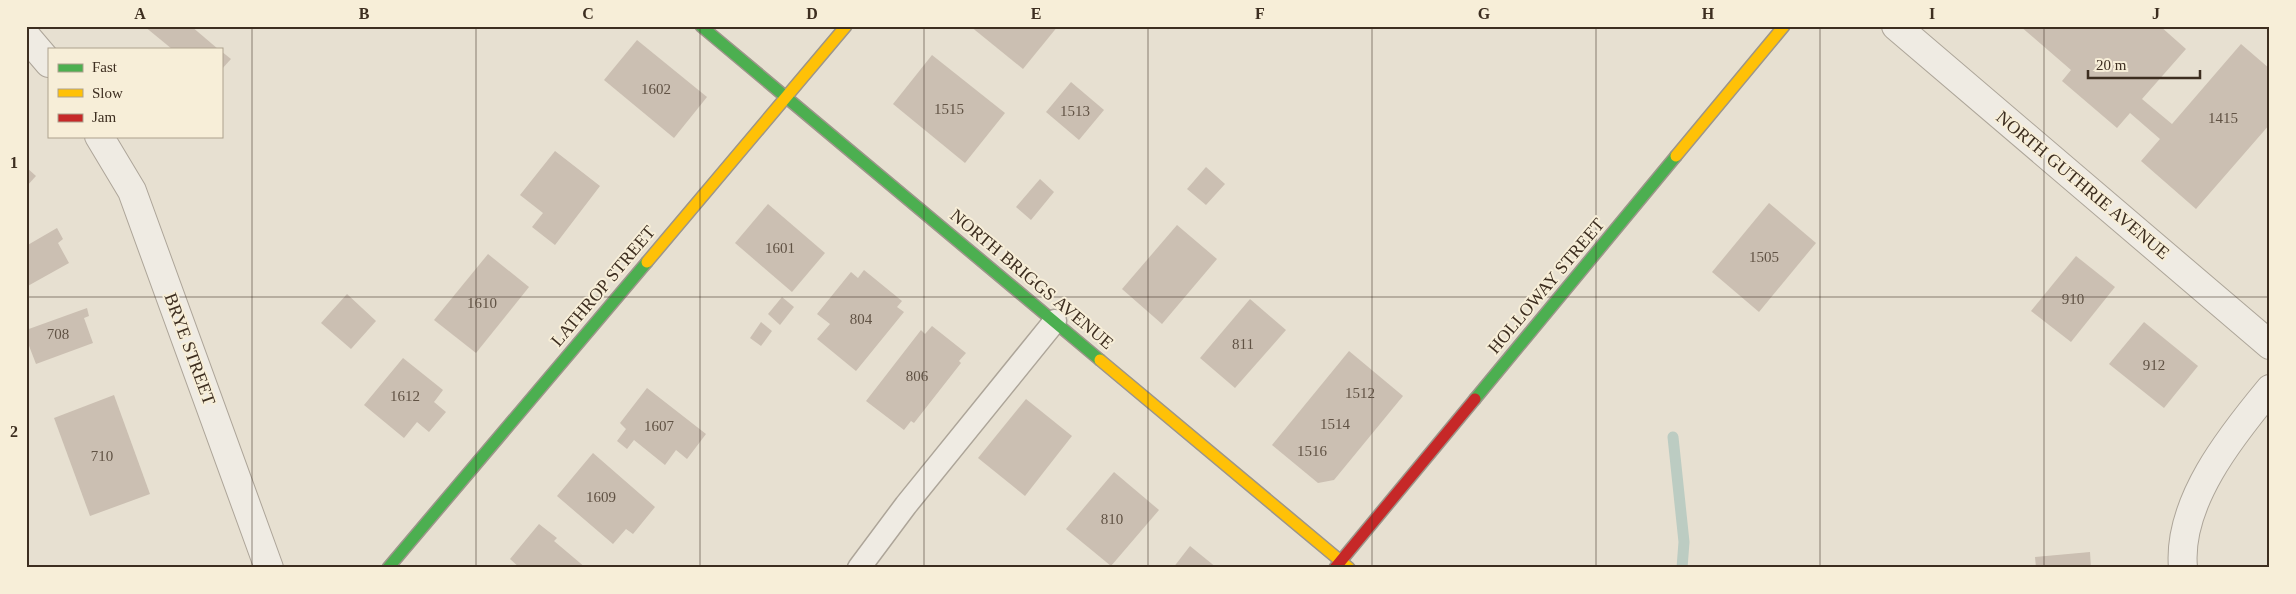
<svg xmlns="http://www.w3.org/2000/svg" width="2296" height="594" viewBox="0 0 2296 594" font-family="'Times New Roman',serif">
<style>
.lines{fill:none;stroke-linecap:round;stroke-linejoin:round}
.stream{stroke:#bcccc2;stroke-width:11}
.building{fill:#cbbfb2}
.lane-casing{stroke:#ada599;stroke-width:25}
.street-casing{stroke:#ada599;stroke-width:30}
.fast-casing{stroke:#9c958a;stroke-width:14}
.slow-casing{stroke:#9c958a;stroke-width:14}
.jam-casing{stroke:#9c958a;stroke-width:14}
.lane{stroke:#efebe3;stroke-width:22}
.street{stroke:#efebe3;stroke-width:28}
.fast{stroke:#4caf50;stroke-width:11}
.slow{stroke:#ffc107;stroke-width:11}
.jam{stroke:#c62828;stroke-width:11}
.grid{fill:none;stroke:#3d2e20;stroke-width:1;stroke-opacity:0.55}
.labels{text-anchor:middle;stroke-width:4;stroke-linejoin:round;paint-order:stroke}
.number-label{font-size:15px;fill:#605244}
.street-label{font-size:18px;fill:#3d2e20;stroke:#f7eed8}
.neatline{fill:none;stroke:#3d2e20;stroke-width:2}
.grid-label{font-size:16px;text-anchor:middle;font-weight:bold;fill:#3d2e20}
</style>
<rect width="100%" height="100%" fill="#e7e0d1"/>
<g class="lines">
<path class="stream" d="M 1673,437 L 1684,542 L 1682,568"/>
</g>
<g class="building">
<path d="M 144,26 L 191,26 L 218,49 L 172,49 Z"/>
<path d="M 970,26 L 1058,26 L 1023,69 Z"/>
<path d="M 2020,26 L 2160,26 L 2186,49 L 2142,99 L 2172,124 L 2241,44 L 2270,69 L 2270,124 L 2196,209 L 2141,161 L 2160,139 L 2130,113 L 2117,128 L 2062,81 L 2071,70 Z"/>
<path d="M 637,40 L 707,97 L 674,138 L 604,80 Z"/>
<path d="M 221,51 L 231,59 L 221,70 Z"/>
<path d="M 932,55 L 1005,113 L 965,163 L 893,104 Z"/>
<path d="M 1071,82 L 1104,110 L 1079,140 L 1046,112 Z"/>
<path d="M 555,151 L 600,186 L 555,245 L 532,227 L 543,213 L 520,195 Z"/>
<path d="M 26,167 L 36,176 L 26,187 Z"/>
<path d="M 1206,167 L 1225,184 L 1206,205 L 1187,189 Z"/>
<path d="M 1040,179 L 1054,192 L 1031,220 L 1016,207 Z"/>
<path d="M 1769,203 L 1816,243 L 1759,312 L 1712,272 Z"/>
<path d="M 768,204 L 825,253 L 792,292 L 735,243 Z"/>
<path d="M 1177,225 L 1217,259 L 1162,324 L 1122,289 Z"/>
<path d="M 57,228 L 63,239 L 58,243 L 69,263 L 26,287 L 26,246 Z"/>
<path d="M 488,254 L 529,287 L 476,353 L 434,320 Z"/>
<path d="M 2076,256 L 2115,287 L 2071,342 L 2031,311 Z"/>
<path d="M 864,270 L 902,301 L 897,307 L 904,312 L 856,371 L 817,339 L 830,324 L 817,314 L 851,272 L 858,278 Z"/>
<path d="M 347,294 L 376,321 L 351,349 L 321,323 Z"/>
<path d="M 782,297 L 794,307 L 780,325 L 768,314 Z"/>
<path d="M 1250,299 L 1286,330 L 1235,388 L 1200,358 Z"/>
<path d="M 87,308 L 89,316 L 84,318 L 93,343 L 36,364 L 26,338 L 26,330 Z"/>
<path d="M 761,322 L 772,331 L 761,346 L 750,338 Z"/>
<path d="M 2144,322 L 2198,366 L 2164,408 L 2109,364 Z"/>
<path d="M 932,326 L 966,353 L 959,361 L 961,363 L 914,423 L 911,421 L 904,430 L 866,401 L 921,330 L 925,334 Z"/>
<path d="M 1349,351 L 1403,396 L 1334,480 L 1318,483 L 1272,445 Z"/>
<path d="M 403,358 L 443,390 L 434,402 L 446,412 L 429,432 L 417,422 L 404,438 L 364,405 Z"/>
<path d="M 647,388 L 706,434 L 687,459 L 676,450 L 665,465 L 634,440 L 627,449 L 617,441 L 626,429 L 620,423 Z"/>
<path d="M 114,395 L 150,494 L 90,516 L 54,418 Z"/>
<path d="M 1026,399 L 1072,436 L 1025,496 L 978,458 Z"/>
<path d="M 593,453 L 655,507 L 633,534 L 626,529 L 613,544 L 557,496 Z"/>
<path d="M 1114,472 L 1159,510 L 1111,566 L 1066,529 Z"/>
<path d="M 539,524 L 557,538 L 554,541 L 586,568 L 520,568 L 510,559 Z"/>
<path d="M 1190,546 L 1217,568 L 1173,568 Z"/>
<path d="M 2090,552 L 2091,568 L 2036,568 L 2035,557 Z"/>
</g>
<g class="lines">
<defs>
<path id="lane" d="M 859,568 L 906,505 L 1055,321"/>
<g id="street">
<path d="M 1896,26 L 2270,345"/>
<path d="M 26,36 L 49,63"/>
<path d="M 99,136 L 132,191 L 269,568"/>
<path d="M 2183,568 C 2177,503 2231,436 2270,389"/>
</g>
<g id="fast">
<path d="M 701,26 L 1100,360"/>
<path d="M 1475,399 L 1676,156"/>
<path d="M 388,568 L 647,262"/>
</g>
<g id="slow">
<path d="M 1676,156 L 1784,26"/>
<path d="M 647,262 L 846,26"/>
<path d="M 1100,360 L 1349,568"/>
</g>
<path id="jam" d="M 1335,568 L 1475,399"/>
</defs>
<use href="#lane" class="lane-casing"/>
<use href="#street" class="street-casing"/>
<use href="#fast" class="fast-casing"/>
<use href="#slow" class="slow-casing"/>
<use href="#jam" class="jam-casing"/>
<use href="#lane" class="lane"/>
<use href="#street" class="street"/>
<use href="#fast" class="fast"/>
<use href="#slow" class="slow"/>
<use href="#jam" class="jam"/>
</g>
<path class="grid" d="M 252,26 L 252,568M 476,26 L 476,568M 700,26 L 700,568M 924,26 L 924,568M 1148,26 L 1148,568M 1372,26 L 1372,568M 1596,26 L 1596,568M 1820,26 L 1820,568M 2044,26 L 2044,568M 26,297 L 2270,297"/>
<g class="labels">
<g class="number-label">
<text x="656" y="94">1602</text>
<text x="949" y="114">1515</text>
<text x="1075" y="116">1513</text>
<text x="2223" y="123">1415</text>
<text x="780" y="253">1601</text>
<text x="1764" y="262">1505</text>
<text x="2073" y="304">910</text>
<text x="482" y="308">1610</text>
<text x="861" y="324">804</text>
<text x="58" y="339">708</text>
<text x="1243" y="349">811</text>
<text x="2154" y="370">912</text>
<text x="917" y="381">806</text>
<text x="1360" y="398">1512</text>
<text x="405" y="401">1612</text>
<text x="1335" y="429">1514</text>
<text x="659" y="431">1607</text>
<text x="1312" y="456">1516</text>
<text x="102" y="461">710</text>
<text x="601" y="502">1609</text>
<text x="1112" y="524">810</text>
</g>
<g class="street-label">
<text transform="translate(2083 185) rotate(40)" y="6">NORTH GUTHRIE AVENUE</text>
<text transform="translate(1032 279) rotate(40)" y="6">NORTH BRIGGS AVENUE</text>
<text transform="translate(603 286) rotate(-50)" y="6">LATHROP STREET</text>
<text transform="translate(1546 286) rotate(-50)" y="6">HOLLOWAY STREET</text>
<text transform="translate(190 349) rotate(70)" y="6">BRYE STREET</text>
</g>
</g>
<rect width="2296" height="594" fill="none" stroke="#f7eed8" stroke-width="55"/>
<rect x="48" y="48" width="175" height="90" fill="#f7eed8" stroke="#ada18e"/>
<rect x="58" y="64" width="25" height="8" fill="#4caf50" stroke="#ada18e"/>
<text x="92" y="72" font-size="15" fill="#3d2e20">Fast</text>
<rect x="58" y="89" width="25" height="8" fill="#ffc107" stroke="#ada18e"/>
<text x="92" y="98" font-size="15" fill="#3d2e20">Slow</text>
<rect x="58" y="114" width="25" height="8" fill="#c62828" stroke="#ada18e"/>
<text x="92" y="122" font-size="15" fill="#3d2e20">Jam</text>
<path d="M2088 70v8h112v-8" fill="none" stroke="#3d2e20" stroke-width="2.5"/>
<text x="2096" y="70" font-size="15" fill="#3d2e20" stroke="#f7eed8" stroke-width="4" paint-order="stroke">20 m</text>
<rect x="28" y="28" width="2240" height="538" class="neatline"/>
<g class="grid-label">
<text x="140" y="19">A</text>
<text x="364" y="19">B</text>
<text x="588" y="19">C</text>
<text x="812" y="19">D</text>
<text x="1036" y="19">E</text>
<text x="1260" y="19">F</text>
<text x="1484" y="19">G</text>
<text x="1708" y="19">H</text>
<text x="1932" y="19">I</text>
<text x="2156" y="19">J</text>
<text x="14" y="168">1</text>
<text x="14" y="437">2</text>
</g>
</svg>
